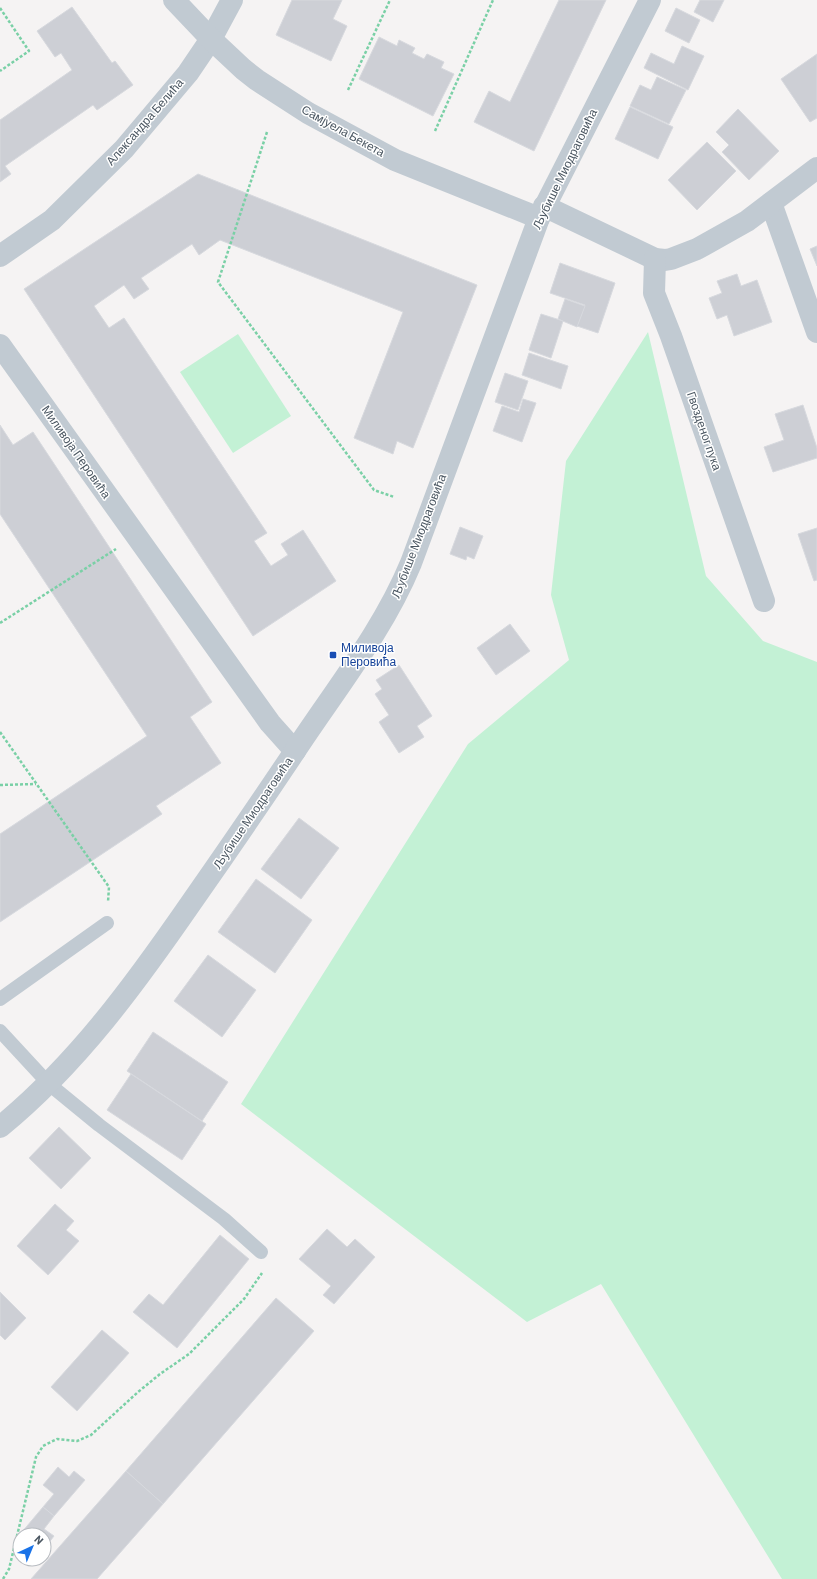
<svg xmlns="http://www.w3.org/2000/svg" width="817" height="1579" viewBox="0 0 817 1579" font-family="Barlow,sans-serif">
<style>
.green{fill:#c3f1d5}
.building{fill:#cdcfd5;stroke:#d7d9de}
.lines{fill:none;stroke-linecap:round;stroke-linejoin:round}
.path{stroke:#7ad0a6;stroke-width:2.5;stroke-dasharray:3 2;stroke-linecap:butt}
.service{stroke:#c1cad2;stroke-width:14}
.minor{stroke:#c1cad2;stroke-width:22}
.tertiary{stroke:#c1cad2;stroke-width:22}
.transit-dot{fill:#1a4fb4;stroke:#fff;stroke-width:1.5}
.labels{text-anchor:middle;stroke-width:3;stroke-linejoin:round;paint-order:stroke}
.street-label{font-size:12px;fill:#4a5661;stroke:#fff}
.transit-label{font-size:12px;fill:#164399;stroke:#fff;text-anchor:start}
</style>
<rect width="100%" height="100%" fill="#f5f3f3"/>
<g class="green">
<path d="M 648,332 L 706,576 L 763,641 L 817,662 L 817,1579 L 782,1579 L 601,1284 L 527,1322 L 241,1104 L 468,744 L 569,660 L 551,595 L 566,461 Z"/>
<path d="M 238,334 L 291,416 L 233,453 L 180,372 Z"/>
</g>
<g class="building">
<path d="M 292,0 L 342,0 L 333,19 L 347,26 L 331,61 L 276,35 Z"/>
<path d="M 559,0 L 606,0 L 534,151 L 474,122 L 489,91 L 510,102 Z"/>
<path d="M 700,0 L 724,0 L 713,22 L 694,12 Z"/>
<path d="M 72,7 L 112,63 L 115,61 L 133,85 L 97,110 L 93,105 L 5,166 L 11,174 L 0,182 L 0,120 L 72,70 L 61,53 L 55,57 L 37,31 Z"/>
<path d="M 676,8 L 700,20 L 689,43 L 665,31 Z"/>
<path d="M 379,37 L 397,46 L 399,40 L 415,48 L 412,53 L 424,59 L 427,54 L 444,62 L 441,68 L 454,74 L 433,116 L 359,79 Z"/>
<path d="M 682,46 L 704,56 L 688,90 L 644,68 L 651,53 L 674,64 Z"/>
<path d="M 817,54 L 817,118 L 810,122 L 781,79 Z"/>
<path d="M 657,77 L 686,90 L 669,124 L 630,106 L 640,85 L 651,90 Z"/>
<path d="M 630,107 L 673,127 L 658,159 L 615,139 Z"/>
<path d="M 738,109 L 779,151 L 749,180 L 722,152 L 729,145 L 716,132 Z"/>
<path d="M 707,142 L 736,171 L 697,210 L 668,180 Z"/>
<path d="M 198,174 L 477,285 L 413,448 L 397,441 L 393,454 L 354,438 L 403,312 L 220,240 L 199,255 L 192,244 L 141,278 L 149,289 L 134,299 L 124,285 L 94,306 L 109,328 L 124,318 L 267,533 L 254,541 L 271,566 L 288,555 L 281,544 L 303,530 L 336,581 L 253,636 L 24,289 Z"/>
<path d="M 817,246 L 817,266 L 810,249 Z"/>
<path d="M 560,263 L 615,283 L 598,333 L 577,326 L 585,305 L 550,293 Z"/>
<path d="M 737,274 L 741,286 L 757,280 L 772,322 L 734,336 L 727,315 L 717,319 L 709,298 L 722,293 L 717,281 Z"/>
<path d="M 565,299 L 585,306 L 577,327 L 558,319 Z"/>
<path d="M 541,314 L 563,321 L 551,358 L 529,350 Z"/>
<path d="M 529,353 L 568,366 L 561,389 L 522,375 Z"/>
<path d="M 505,373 L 528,381 L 518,410 L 495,402 Z"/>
<path d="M 523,399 L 536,403 L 522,442 L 493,431 L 502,406 L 519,412 Z"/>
<path d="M 803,405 L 817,448 L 817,458 L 773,472 L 764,447 L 784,440 L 775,414 Z"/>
<path d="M 0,425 L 13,445 L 33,432 L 212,702 L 190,717 L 221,763 L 156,806 L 162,814 L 0,922 L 0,834 L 147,736 L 0,514 Z"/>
<path d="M 460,527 L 483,536 L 474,559 L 467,556 L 466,560 L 450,554 Z"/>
<path d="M 817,528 L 817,580 L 814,581 L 798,534 Z"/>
<path d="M 510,624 L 530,651 L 496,675 L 477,648 Z"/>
<path d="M 399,665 L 432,716 L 417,726 L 424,737 L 399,753 L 379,722 L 389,715 L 375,694 L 382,689 L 376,680 Z"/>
<path d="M 299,818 L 339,848 L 301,899 L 261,869 Z"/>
<path d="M 256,879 L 312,920 L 275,973 L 218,932 Z"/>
<path d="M 208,955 L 256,990 L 222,1037 L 174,1001 Z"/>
<path d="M 153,1032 L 228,1082 L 202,1121 L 127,1071 Z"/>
<path d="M 131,1074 L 206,1124 L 182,1160 L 107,1110 Z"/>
<path d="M 59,1127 L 91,1158 L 61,1189 L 29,1158 Z"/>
<path d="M 55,1204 L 74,1221 L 66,1230 L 79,1241 L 48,1275 L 17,1246 Z"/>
<path d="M 327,1229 L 347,1247 L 355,1239 L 375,1257 L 334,1304 L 323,1295 L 331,1286 L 299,1259 Z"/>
<path d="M 220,1235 L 249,1259 L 177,1348 L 133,1312 L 149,1294 L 163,1305 Z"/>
<path d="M 0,1292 L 26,1318 L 5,1340 L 0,1335 Z"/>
<path d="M 276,1298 L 314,1331 L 163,1504 L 126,1471 Z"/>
<path d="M 102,1330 L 129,1353 L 77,1411 L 51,1387 Z"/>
<path d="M 58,1467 L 69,1477 L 74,1471 L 85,1480 L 54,1516 L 43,1507 L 54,1494 L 43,1485 Z"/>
<path d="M 126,1471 L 163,1504 L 97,1579 L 31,1579 Z"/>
<path d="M 43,1507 L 54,1516 L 44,1529 L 54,1536 L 44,1549 L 44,1535 L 26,1535 L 22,1532 Z"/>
</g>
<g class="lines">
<g class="path">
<path d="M 0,8 L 29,51 L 0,71"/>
<path d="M 348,90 L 390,0"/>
<path d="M 435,131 L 493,0"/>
<path d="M 267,132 L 218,282 L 374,490 L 394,497"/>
<path d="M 0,623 L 116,549"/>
<path d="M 0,732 L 109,887 L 108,902"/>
<path d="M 0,785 L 36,784"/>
<path d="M 3,1579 L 9,1569 L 36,1457 L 43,1446 L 57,1439 L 77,1441 L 91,1435 L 138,1392 L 160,1374 L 189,1354 L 244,1299 L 262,1273"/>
</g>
<g class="service">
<path d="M 0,999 L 107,923"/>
<path d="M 0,1031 L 49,1084 L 99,1125 L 224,1219 L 261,1252"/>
</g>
<g class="minor">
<path d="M 771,203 L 817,332"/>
<path d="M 544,206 L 655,259 L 665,260 L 671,259 L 697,249 L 747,221 L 817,168"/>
<path d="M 539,218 L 650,0"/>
<path d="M 0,256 L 52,220 L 124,149 L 188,73 L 211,39 L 232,0"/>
<path d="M 655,259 L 654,293 L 671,336 L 764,601"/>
<path d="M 0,345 L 270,723 L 295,751"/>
</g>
<path class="tertiary" d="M 0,1127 C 77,1064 135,984 191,903 C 226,853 261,802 295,751 C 335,690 383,631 411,563 L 539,218 L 395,160 L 308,113 L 257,80 L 243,69 L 211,39 L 174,0"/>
</g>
<rect class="transit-dot" x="329" y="651" width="8" height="8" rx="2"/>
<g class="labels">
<g class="street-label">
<text transform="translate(145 122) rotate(-49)" y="4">Александра Белића</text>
<text transform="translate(343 131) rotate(29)" y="4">Самјуела Бекета</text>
<text transform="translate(565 169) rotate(-64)" y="4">Љубише Миодраговића</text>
<text transform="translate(704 431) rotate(71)" y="4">Гвозденог пука</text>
<text transform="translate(76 452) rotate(55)" y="4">Миливоја Перовића</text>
<text transform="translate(419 536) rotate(-69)" y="4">Љубише Миодраговића</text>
<text transform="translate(253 813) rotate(-56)" y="4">Љубише Миодраговића</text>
</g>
<g class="transit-label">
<text x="341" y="652">Миливоја<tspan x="341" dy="14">Перовића</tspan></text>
</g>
</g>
<g transform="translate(32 1547) rotate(44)"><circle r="19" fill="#ffffff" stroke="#b7bbc0"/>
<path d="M0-3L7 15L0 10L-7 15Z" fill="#1a73e8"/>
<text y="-6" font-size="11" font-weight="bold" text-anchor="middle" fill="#4a5661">N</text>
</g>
</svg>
